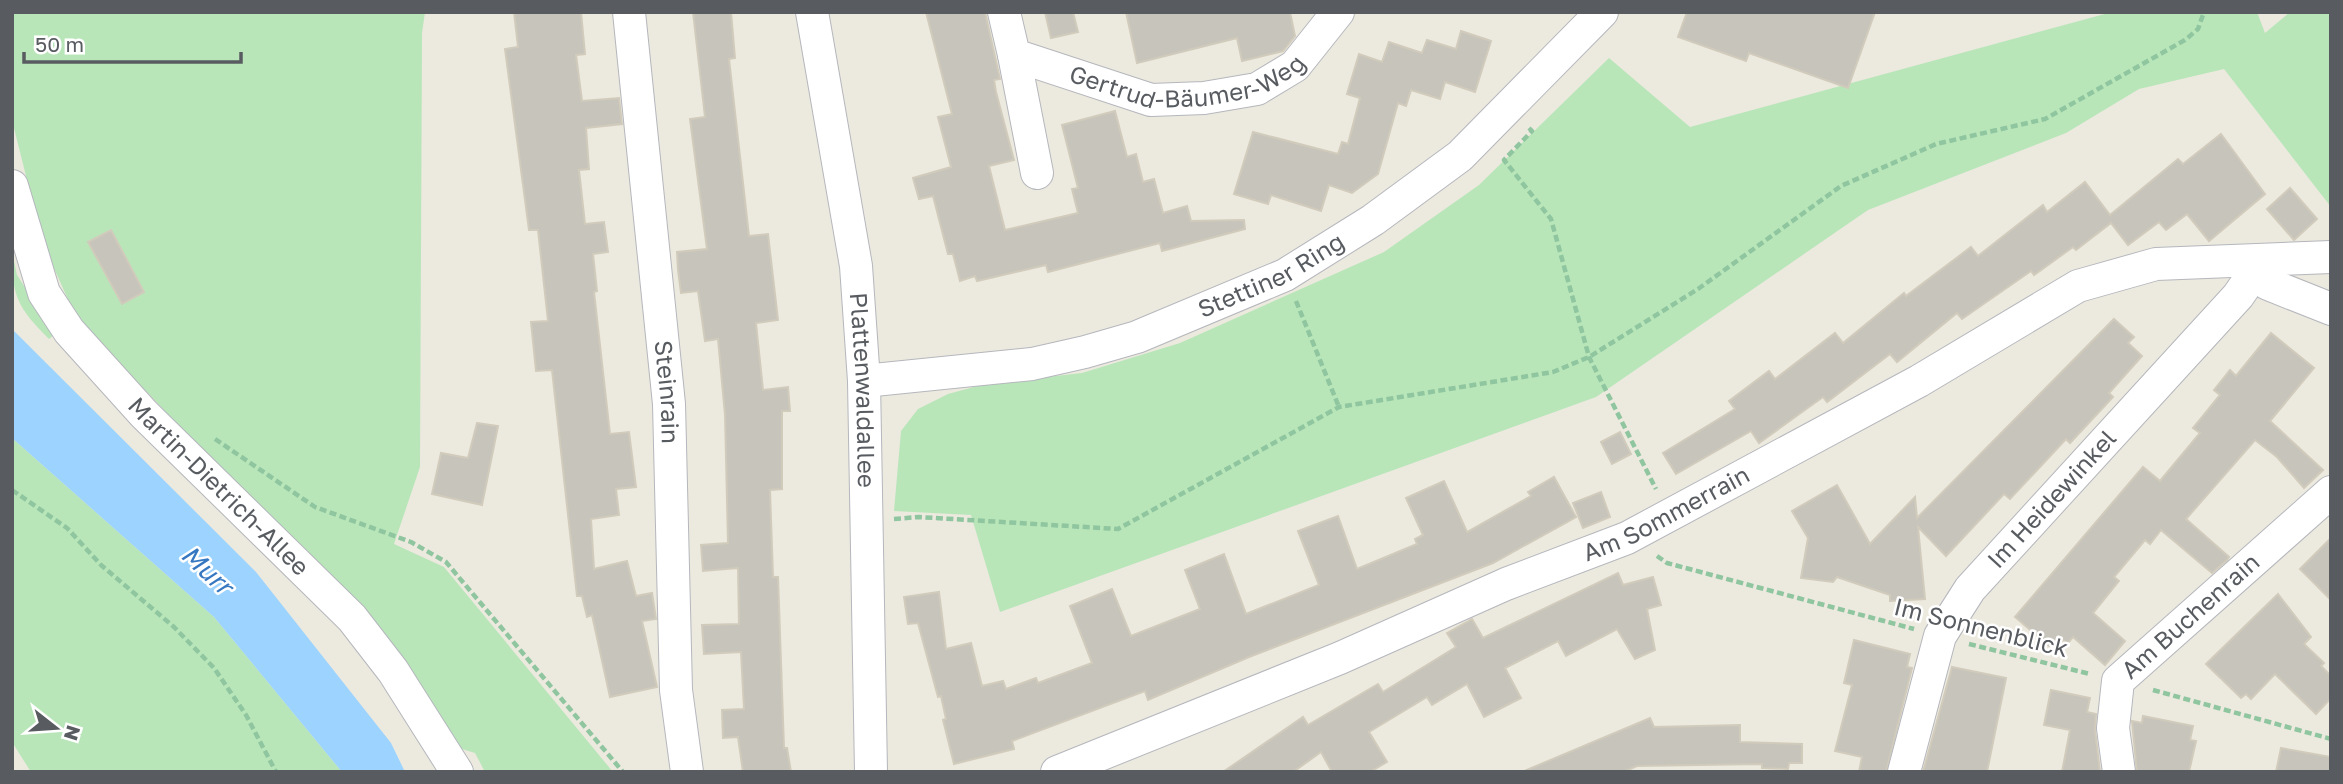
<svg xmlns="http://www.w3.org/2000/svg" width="2343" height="784" viewBox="0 0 2343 784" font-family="'Golos Text',sans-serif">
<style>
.green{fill:#b8e6b9}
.water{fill:#9cd3ff}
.building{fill:#c7c4bb;stroke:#d1cbbc;stroke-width:2}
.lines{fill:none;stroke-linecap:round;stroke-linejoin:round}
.minor-casing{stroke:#b5b7bd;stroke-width:34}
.path{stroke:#8fc59f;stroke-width:4.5;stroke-dasharray:7 3.5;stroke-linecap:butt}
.minor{stroke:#fff;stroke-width:32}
.labels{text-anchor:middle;stroke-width:5;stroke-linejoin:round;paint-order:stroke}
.street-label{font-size:24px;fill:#585c61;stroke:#fff}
.water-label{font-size:26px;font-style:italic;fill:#3578c1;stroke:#fff}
</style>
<rect width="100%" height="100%" fill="#ece9de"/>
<g class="green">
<path d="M 12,12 L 425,12 L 422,33 L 420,467 L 394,544 L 444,567 L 613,772 L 485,772 L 475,753 L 459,748 L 431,701 L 396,655 L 76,317 L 43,244 L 12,120 Z"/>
<path d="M 2112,12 L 2257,12 L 2265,33 L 2290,12 L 2331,12 L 2331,207 L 2224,69 L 2139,89 L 2066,133 L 1868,210 L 1596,397 L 1000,612 L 971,515 L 894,511 L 901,431 L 918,409 L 948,394 L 985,384 L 1082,373 L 1180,343 L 1384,252 L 1479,185 L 1609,58 L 1690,127 Z"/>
<path d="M 12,252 L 17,275 L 55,334 L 49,339 C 17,307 12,296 12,252 Z"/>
<path d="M 12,438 L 214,617 L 342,772 L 31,772 L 12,742 Z"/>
</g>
<path class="water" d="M 12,329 L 256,572 L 391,743 L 405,772 L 342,772 L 214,617 L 12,438 Z"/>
<g class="building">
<path d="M 514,12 L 581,12 L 585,54 L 576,55 L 582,101 L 619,98 L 622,124 L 586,128 L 589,169 L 579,170 L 585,224 L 604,222 L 608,252 L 593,254 L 597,291 L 594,292 L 610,434 L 629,432 L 636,487 L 616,489 L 619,515 L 591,519 L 594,569 L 627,561 L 636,596 L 652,593 L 656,619 L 642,621 L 657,687 L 610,697 L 592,615 L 587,617 L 582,596 L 577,596 L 552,370 L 536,371 L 531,322 L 548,321 L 538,230 L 529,230 L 505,49 L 518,47 Z"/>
<path d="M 693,12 L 731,12 L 735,58 L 729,59 L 749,236 L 768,234 L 778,320 L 756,323 L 763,390 L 788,387 L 790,411 L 782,411 L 782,489 L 770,490 L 773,577 L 778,577 L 784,748 L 787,748 L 791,772 L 743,772 L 738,737 L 723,738 L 722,710 L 744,709 L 741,652 L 704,654 L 702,625 L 739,624 L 738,568 L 703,571 L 701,545 L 728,543 L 725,415 L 718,339 L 705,341 L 698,291 L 681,293 L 678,270 L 677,252 L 707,249 L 690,119 L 705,117 Z"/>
<path d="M 926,12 L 985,12 L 1000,79 L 994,80 L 996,92 L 1014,160 L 989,166 L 1005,230 L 1078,213 L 1072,189 L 1078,188 L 1062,125 L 1115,111 L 1127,157 L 1136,154 L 1143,182 L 1154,179 L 1163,213 L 1187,206 L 1191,221 L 1244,220 L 1245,229 L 1162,251 L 1160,243 L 1048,272 L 1046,265 L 977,281 L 975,276 L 960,281 L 953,254 L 948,254 L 933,196 L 919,199 L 913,178 L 951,167 L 938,117 L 952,114 Z"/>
<path d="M 1045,12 L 1073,12 L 1078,32 L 1051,38 Z"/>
<path d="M 1126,12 L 1290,12 L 1295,36 L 1283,51 L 1242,61 L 1237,38 L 1137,63 Z"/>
<path d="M 1687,12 L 1875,12 L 1848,88 L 1749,53 L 1746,61 L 1678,37 Z"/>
<path d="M 1461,31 L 1491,41 L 1475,92 L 1445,82 L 1440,99 L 1411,90 L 1406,106 L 1398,103 L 1378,174 L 1352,193 L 1329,185 L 1321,211 L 1271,195 L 1268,204 L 1234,194 L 1253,132 L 1338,154 L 1342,142 L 1348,144 L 1360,98 L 1347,94 L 1359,54 L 1382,62 L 1389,42 L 1422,53 L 1427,40 L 1456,49 Z"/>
<path d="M 2221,134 L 2265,194 L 2209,241 L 2187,214 L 2166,230 L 2159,222 L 2128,245 L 2111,223 L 2076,250 L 2073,247 L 2034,275 L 2031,271 L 1962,319 L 1957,313 L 1897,362 L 1890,354 L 1827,402 L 1823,397 L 1759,443 L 1751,431 L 1676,474 L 1663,453 L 1735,409 L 1729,401 L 1769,371 L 1775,379 L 1835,333 L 1843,343 L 1904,293 L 1906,296 L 1971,247 L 1978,256 L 2043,205 L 2047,212 L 2085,182 L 2110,215 L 2178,159 L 2183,164 Z"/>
<path d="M 2290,188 L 2317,219 L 2294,240 L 2267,209 Z"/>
<path d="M 111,230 L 144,292 L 122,304 L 88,242 Z"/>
<path d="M 2114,319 L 2134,337 L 2128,343 L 2142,356 L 2109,393 L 2113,397 L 2070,443 L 2066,439 L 2010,499 L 2004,494 L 1946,556 L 1918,527 L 1925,599 L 1890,601 L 1890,595 L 1837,577 L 1833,582 L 1801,578 L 1808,538 L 1792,511 L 1837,485 L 1870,544 L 1915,497 L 1917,518 Z"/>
<path d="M 2271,333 L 2314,368 L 2270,421 L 2323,470 L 2304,488 L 2277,457 L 2255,440 L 2186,519 L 2229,557 L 2227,560 L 2212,573 L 2161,530 L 2150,544 L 2145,540 L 2114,577 L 2119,581 L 2093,613 L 2125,641 L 2105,665 L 2073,637 L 2068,643 L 2063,640 L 2054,650 L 2015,617 L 2143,467 L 2160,481 L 2200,433 L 2193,428 L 2220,395 L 2214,390 L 2230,370 L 2236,376 Z"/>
<path d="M 477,423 L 498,426 L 482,505 L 432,494 L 441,453 L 468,458 Z"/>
<path d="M 1620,432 L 1631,454 L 1612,464 L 1601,442 Z"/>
<path d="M 1554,477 L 1576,517 L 1493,563 L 1249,657 L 1148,700 L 1145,691 L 1012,741 L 1014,749 L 954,764 L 943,720 L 946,719 L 941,696 L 938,697 L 918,623 L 908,624 L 904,597 L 939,592 L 946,649 L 971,643 L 982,686 L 1003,681 L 1006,689 L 1036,678 L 1038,683 L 1092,663 L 1070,606 L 1112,589 L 1131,636 L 1200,609 L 1185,570 L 1224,554 L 1246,614 L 1319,585 L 1298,531 L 1338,516 L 1357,569 L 1417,544 L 1415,539 L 1423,535 L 1406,498 L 1444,481 L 1467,532 L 1531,496 L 1528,492 Z"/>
<path d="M 1601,492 L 1610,517 L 1583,528 L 1573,503 Z"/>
<path d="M 2331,538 L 2331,600 L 2300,569 Z"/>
<path d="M 1618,573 L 1623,585 L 1653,577 L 1661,605 L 1647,609 L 1655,650 L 1635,659 L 1617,629 L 1566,656 L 1558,641 L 1505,668 L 1521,698 L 1484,717 L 1467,684 L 1432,705 L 1427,697 L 1369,732 L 1387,762 L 1370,772 L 1332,772 L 1321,752 L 1293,772 L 1223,772 L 1303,717 L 1308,725 L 1378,684 L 1383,692 L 1456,647 L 1447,633 L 1467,622 L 1472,619 L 1483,638 Z"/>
<path d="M 2278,594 L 2311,637 L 2304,644 L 2324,663 L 2321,666 L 2331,676 L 2331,698 L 2316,714 L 2275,674 L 2251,699 L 2246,694 L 2241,698 L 2206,664 Z"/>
<path d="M 1854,640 L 1910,654 L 1907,667 L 1912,668 L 1886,772 L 1859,772 L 1862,757 L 1835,751 L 1852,685 L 1844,683 Z"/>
<path d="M 1952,667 L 2006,678 L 1987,772 L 1923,772 Z"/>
<path d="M 2051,690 L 2090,698 L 2087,712 L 2096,714 L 2095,730 L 2100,772 L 2062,772 L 2070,730 L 2044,725 Z"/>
<path d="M 2143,716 L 2193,726 L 2190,740 L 2196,741 L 2189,772 L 2137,772 L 2132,721 L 2142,723 Z"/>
<path d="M 1650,718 L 1654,727 L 1740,725 L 1740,742 L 1802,744 L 1802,763 L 1789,763 L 1788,769 L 1762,768 L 1762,764 L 1637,766 L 1623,772 L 1522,772 Z"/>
<path d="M 2281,748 L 2331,757 L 2331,772 L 2276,772 Z"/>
</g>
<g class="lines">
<defs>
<g id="minor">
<path id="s1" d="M 629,12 L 669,404 L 676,690 L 687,772"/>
<path id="s2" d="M 812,12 L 856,266 L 864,381 L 871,772"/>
<path id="s3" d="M 1004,12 L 1014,55 L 1151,100 L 1204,98 L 1257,89 L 1295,66 L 1338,12"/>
<path d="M 1014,55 L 1037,173"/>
<path id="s4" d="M 12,186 L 44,293 L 69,331 L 144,414 L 352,618 L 393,671 L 457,772"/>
<path d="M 2263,260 L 2268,284 L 2331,309"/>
<path id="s5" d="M 864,381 L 1032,364 L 1085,352 L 1137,337 L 1285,275 L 1373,220 L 1460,156 L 1602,12"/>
<path id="s6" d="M 1057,772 L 1340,658 L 1506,584 L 1627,538 L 1919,381 L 2078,286 L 2156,264 L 2331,257"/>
<path id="s7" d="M 1904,772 L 1940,636 L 1970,589 L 2238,296 L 2263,260"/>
<path id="s8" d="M 2119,772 L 2113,728 L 2118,681 L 2331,492"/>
</g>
</defs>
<use href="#minor" class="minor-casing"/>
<g class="path">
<path d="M 1529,128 L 1532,131 L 1504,160 L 1551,219 L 1589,357 L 1656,489"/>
<path d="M 1296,301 L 1339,407"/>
<path d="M 215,439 L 315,507 L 411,542 L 446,562 L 623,772"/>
<path d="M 12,490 L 67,528 L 101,565 L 174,627 L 214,668 L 246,715 L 276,772"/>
<path d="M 894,519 L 919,517 L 1118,529 L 1339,407 L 1553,372 L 1589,357 L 1698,289 L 1841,186 L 1936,144 L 2045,119 L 2185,40 L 2198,29 L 2204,12"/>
<path d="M 1657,556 L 1667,563 L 1914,629"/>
<path d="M 1969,644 L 2090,674"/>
<path d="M 2153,690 L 2331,739"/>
</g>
<use href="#minor" class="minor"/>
</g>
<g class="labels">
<g class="street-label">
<text dy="8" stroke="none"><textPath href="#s3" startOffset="226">Gertrud-Bäumer-Weg</textPath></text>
<text dy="8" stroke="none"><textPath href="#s5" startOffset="425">Stettiner Ring</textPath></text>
<text dy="8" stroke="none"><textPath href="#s2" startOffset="382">Plattenwaldallee</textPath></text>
<text dy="8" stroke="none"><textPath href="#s1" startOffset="382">Steinrain</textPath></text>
<text dy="8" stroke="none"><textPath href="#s4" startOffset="373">Martin-Dietrich-Allee</textPath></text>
<text dy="8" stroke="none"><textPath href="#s7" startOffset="318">Im Heidewinkel</textPath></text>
<text dy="8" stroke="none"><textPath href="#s6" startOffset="662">Am Sommerrain</textPath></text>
<text dy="8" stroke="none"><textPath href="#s8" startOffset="189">Am Buchenrain</textPath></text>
<text transform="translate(1981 628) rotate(14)" y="8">Im Sonnenblick</text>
</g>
<g class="water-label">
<text transform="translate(207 570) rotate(43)" y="9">Murr</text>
</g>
</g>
<rect width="2343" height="784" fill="none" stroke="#585c61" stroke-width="28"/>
<g transform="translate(56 728) rotate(107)" stroke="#ffffff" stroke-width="5" paint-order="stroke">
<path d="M0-5L12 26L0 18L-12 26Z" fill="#585c61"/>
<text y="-10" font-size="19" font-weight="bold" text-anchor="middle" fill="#585c61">N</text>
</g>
<path d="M24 52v10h217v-10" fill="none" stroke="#585c61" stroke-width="3.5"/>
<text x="35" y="52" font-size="21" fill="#585c61" stroke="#ffffff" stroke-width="5" paint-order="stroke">50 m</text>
</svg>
